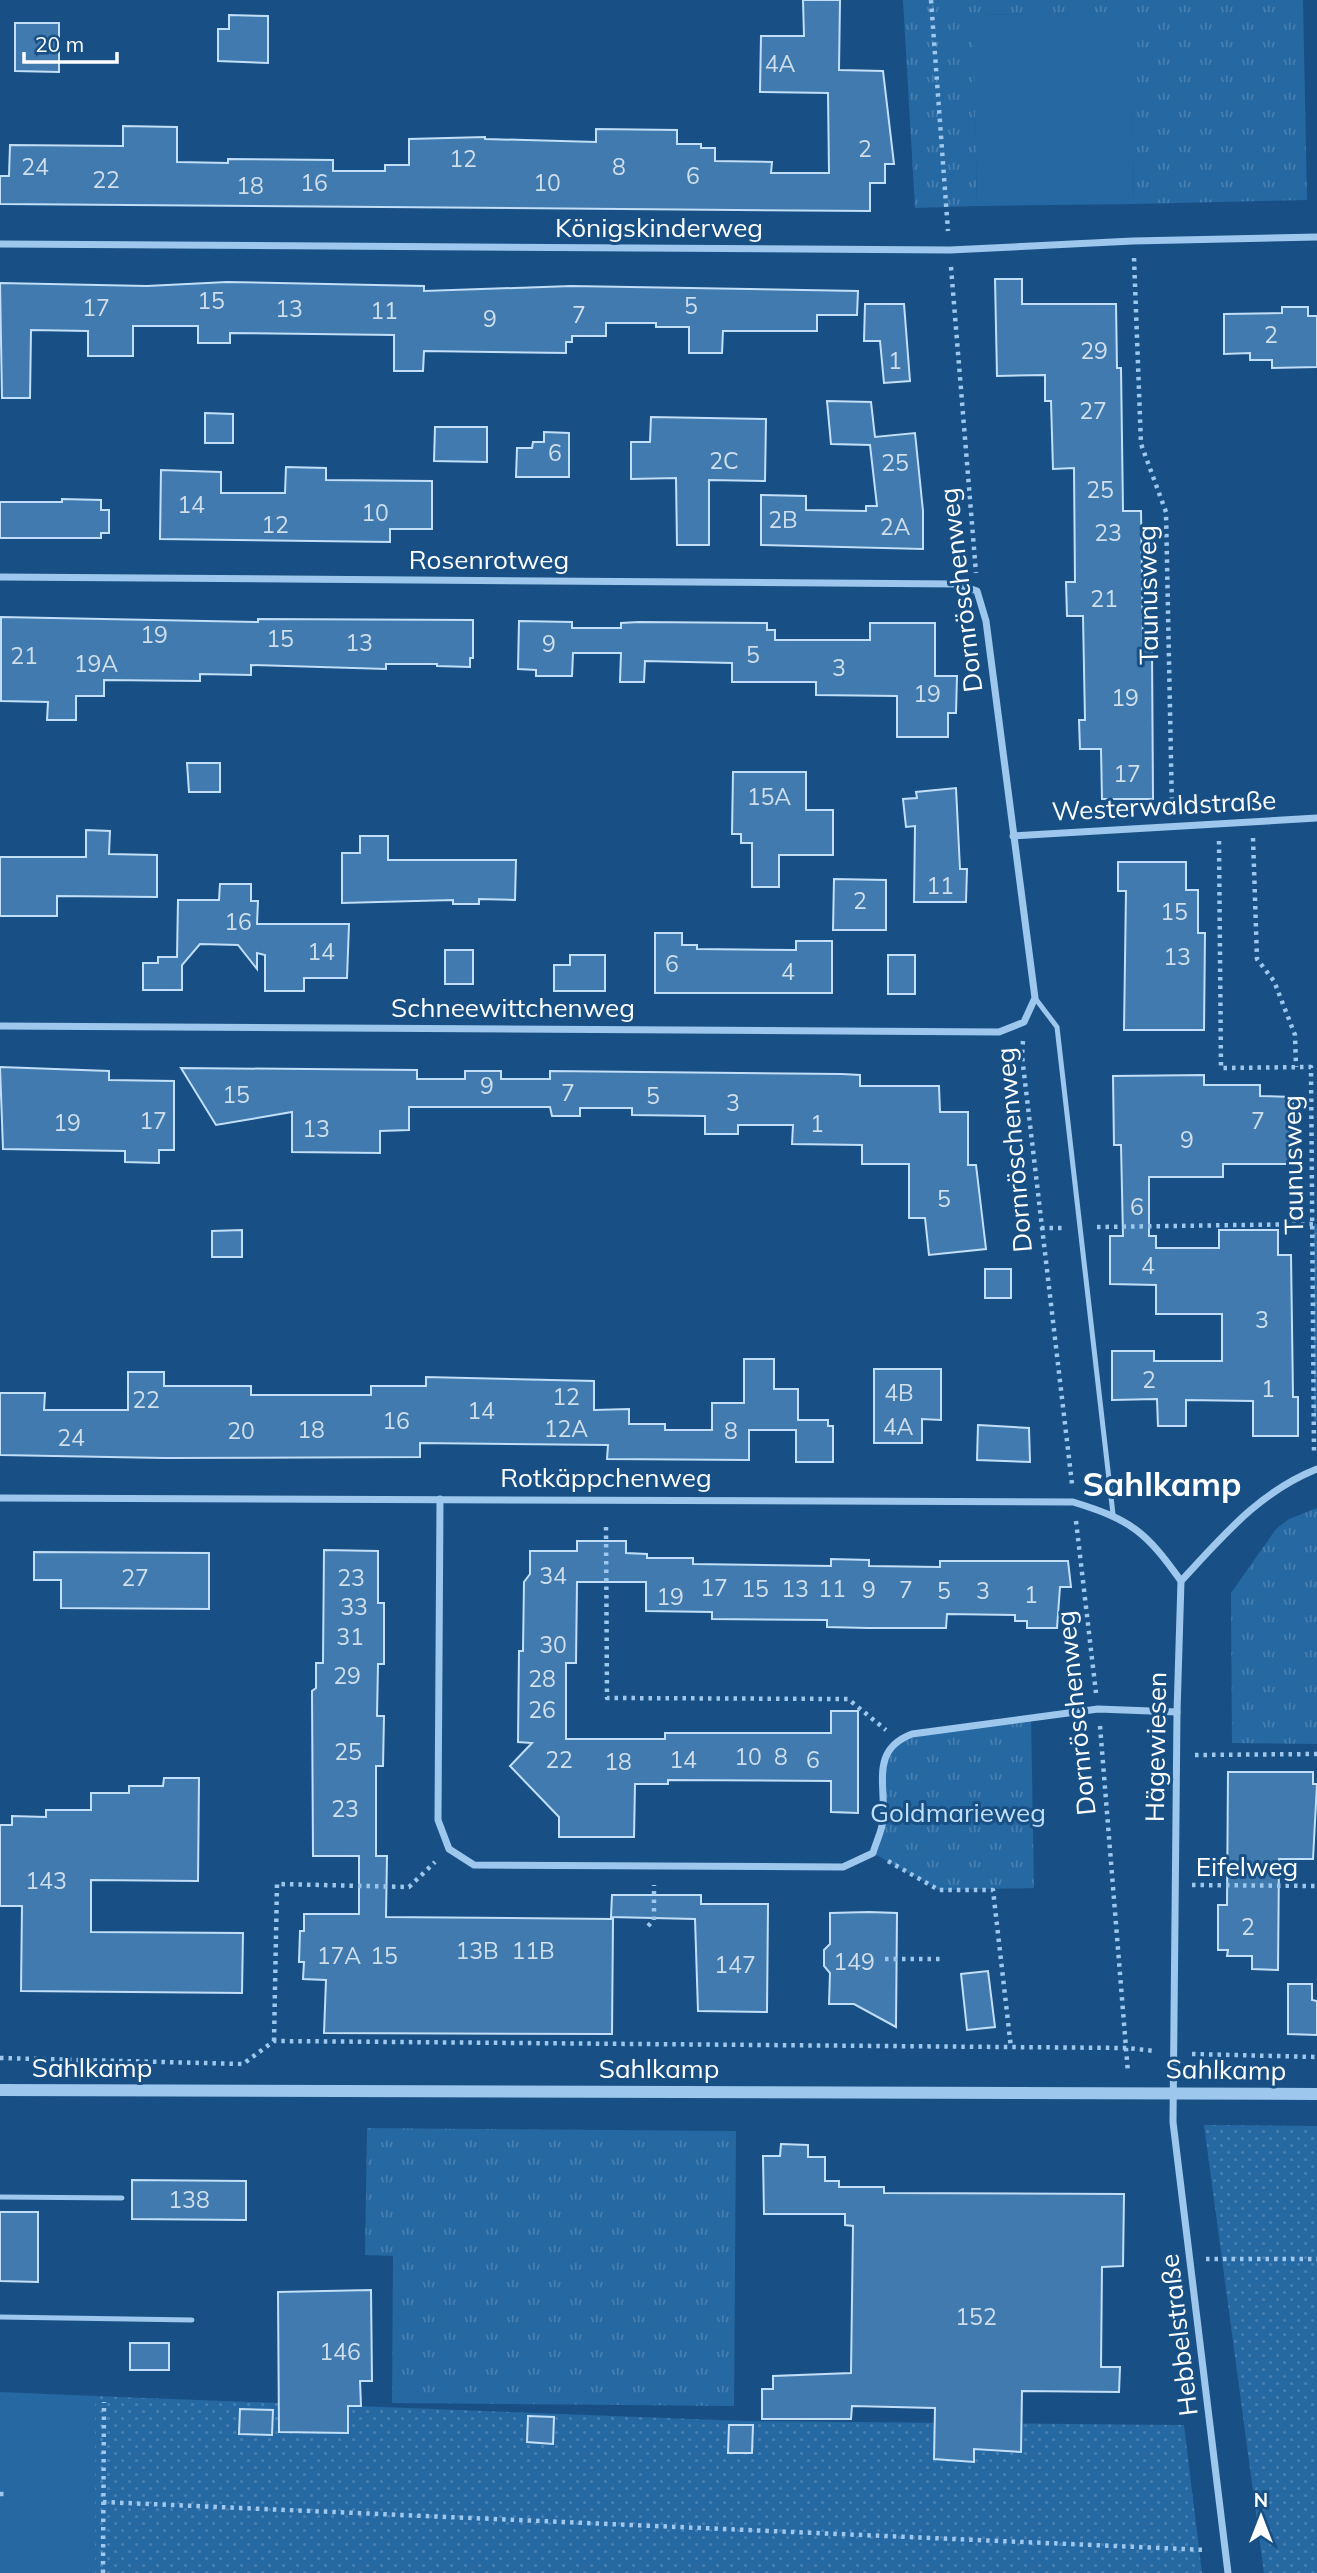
<svg xmlns="http://www.w3.org/2000/svg" width="1317" height="2573" viewBox="0 0 1317 2573" font-family="Mulish,sans-serif">
<style>
.grass{fill:url(#grass-tufts)}
.garden{fill:url(#garden-dots)}
.pitch{fill:#2668a2}
.building{fill:#407aae;stroke:#c2dff9;stroke-width:2}
.lines{fill:none;stroke-linecap:round;stroke-linejoin:round}
.path{stroke:#9dc7ed;stroke-width:4.5;stroke-dasharray:3.5 5;stroke-linecap:butt}
.service{stroke:#9dc7ed;stroke-width:5}
.minor{stroke:#9dc7ed;stroke-width:7}
.tertiary{stroke:#9dc7ed;stroke-width:12}
.labels{text-anchor:middle;stroke-width:6;stroke-linejoin:round;paint-order:stroke}
.number-label{font-size:23px;fill:#cfdeeb}
.street-label{font-size:26px;fill:#fff;stroke:#185085}
.park-label{font-size:26px;fill:#c2dff9;stroke:#185085}
.district-label{font-size:33px;font-weight:bold;fill:#fff;stroke:#185085}
</style>
<defs>
<pattern id="grass-tufts" width="24" height="20" patternUnits="userSpaceOnUse" patternTransform="scale(1.75)"><rect width="24" height="20" fill="#2668a2"/><path d="M3 7l-1-3M5 7V3M7 7l1-3M15 17l-1-3M17 17v-4M19 17l1-3" fill="none" stroke="#477fb0"/></pattern>
<pattern id="garden-dots" width="8" height="8" patternUnits="userSpaceOnUse" patternTransform="scale(1.75)"><rect width="8" height="8" fill="#2668a2"/><path d="M2 2h.1M6 6h.1" fill="none" stroke="#477fb0" stroke-width="1.8" stroke-linecap="round"/></pattern>
</defs>
<rect width="100%" height="100%" fill="#185085"/>
<g class="grass">
<path d="M 903,0 L 1303,0 L 1307,200 L 1134,204 L 1130,13 L 974,15 L 977,206 L 915,208 Z"/>
<rect x="1314" y="1224" width="3" height="197"/>
<path d="M 1317,1508 L 1317,1744 L 1232,1743 L 1231,1593 L 1276,1529 L 1289,1519 Z"/>
<path d="M 1031,1718 L 1034,1888 L 939,1890 L 873,1853 L 883,1823 L 884,1758 L 898,1740 Z"/>
<path d="M 367,2128 L 736,2131 L 734,2406 L 392,2403 L 393,2256 L 365,2255 Z"/>
</g>
<g class="garden">
<path d="M 1204,2125 L 1317,2126 L 1317,2573 L 1264,2573 Z"/>
<path d="M 95,2396 L 745,2421 L 1184,2425 L 1202,2573 L 95,2573 Z"/>
</g>
<g class="pitch">
<path d="M 1131,12 L 1134,204 L 977,206 L 973,15 Z"/>
<path d="M 0,2392 L 95,2396 L 95,2573 L 0,2573 Z"/>
</g>
<g class="building">
<path d="M 803,0 L 840,0 L 839,70 L 883,71 L 894,164 L 885,164 L 885,183 L 870,183 L 870,211 L 0,204 L 0,176 L 9,176 L 10,145 L 123,146 L 123,126 L 177,127 L 177,162 L 228,163 L 228,159 L 333,160 L 333,171 L 385,171 L 385,165 L 409,165 L 409,139 L 485,137 L 485,139 L 596,142 L 596,129 L 677,130 L 677,144 L 701,144 L 701,148 L 715,148 L 715,161 L 772,162 L 771,173 L 829,173 L 828,93 L 760,92 L 761,36 L 804,36 Z"/>
<path d="M 229,15 L 268,16 L 268,63 L 218,61 L 218,29 L 229,29 Z"/>
<path d="M 15,23 L 59,23 L 59,72 L 15,71 Z"/>
<path d="M 995,279 L 1022,279 L 1022,304 L 1116,304 L 1117,368 L 1121,368 L 1123,511 L 1141,511 L 1143,649 L 1152,649 L 1153,799 L 1102,799 L 1101,749 L 1080,749 L 1079,720 L 1085,720 L 1083,616 L 1067,616 L 1066,582 L 1075,582 L 1074,468 L 1053,469 L 1051,401 L 1045,401 L 1045,375 L 997,376 Z"/>
<path d="M 227,282 L 424,286 L 424,291 L 571,286 L 858,291 L 857,315 L 817,315 L 817,331 L 723,331 L 722,353 L 689,353 L 689,327 L 656,327 L 656,323 L 606,323 L 606,336 L 572,336 L 572,342 L 566,342 L 566,353 L 424,351 L 423,371 L 394,371 L 394,335 L 230,333 L 230,343 L 198,343 L 198,326 L 133,326 L 133,356 L 88,356 L 88,331 L 31,330 L 30,398 L 2,398 L 0,283 L 147,286 Z"/>
<path d="M 865,304 L 904,304 L 910,381 L 884,383 L 880,341 L 864,341 Z"/>
<path d="M 1282,307 L 1308,307 L 1308,316 L 1317,316 L 1317,367 L 1272,368 L 1272,360 L 1250,360 L 1250,353 L 1224,354 L 1224,314 L 1282,313 Z"/>
<path d="M 827,401 L 871,402 L 875,437 L 915,433 L 923,511 L 923,549 L 761,545 L 761,495 L 806,496 L 806,510 L 866,511 L 866,506 L 877,506 L 870,445 L 831,444 Z"/>
<path d="M 205,413 L 233,414 L 233,443 L 205,443 Z"/>
<path d="M 651,417 L 766,419 L 765,481 L 709,480 L 709,545 L 677,545 L 676,478 L 631,479 L 631,442 L 650,442 Z"/>
<path d="M 435,427 L 487,427 L 487,462 L 434,461 Z"/>
<path d="M 544,432 L 569,433 L 569,477 L 516,477 L 517,448 L 532,448 L 533,442 L 544,442 Z"/>
<path d="M 286,467 L 326,468 L 326,480 L 432,481 L 432,529 L 390,529 L 390,542 L 160,539 L 161,470 L 221,472 L 221,493 L 285,493 Z"/>
<path d="M 62,499 L 101,500 L 101,510 L 109,510 L 109,533 L 101,533 L 101,538 L 0,538 L 0,502 L 62,502 Z"/>
<path d="M 1,617 L 258,622 L 258,619 L 473,620 L 473,658 L 470,658 L 470,667 L 437,666 L 437,664 L 386,664 L 386,669 L 251,665 L 251,675 L 200,674 L 200,681 L 104,680 L 104,696 L 76,696 L 76,720 L 47,720 L 48,702 L 1,701 Z"/>
<path d="M 519,621 L 572,622 L 572,628 L 621,628 L 621,623 L 639,622 L 767,623 L 767,630 L 775,630 L 775,640 L 870,640 L 870,623 L 935,623 L 935,676 L 957,676 L 956,713 L 948,713 L 948,737 L 897,737 L 897,696 L 816,695 L 816,682 L 732,682 L 732,663 L 645,661 L 644,682 L 620,682 L 621,653 L 573,653 L 572,676 L 536,676 L 536,670 L 518,669 Z"/>
<path d="M 187,763 L 220,763 L 220,792 L 189,792 Z"/>
<path d="M 733,772 L 806,772 L 806,810 L 833,810 L 833,855 L 779,855 L 779,887 L 752,887 L 752,843 L 741,843 L 741,834 L 732,834 Z"/>
<path d="M 956,788 L 960,869 L 967,869 L 966,902 L 914,902 L 915,826 L 906,827 L 903,799 L 917,798 L 916,792 Z"/>
<path d="M 86,830 L 110,831 L 109,854 L 157,855 L 157,897 L 57,896 L 57,916 L 0,916 L 0,857 L 86,857 Z"/>
<path d="M 360,836 L 388,836 L 388,860 L 516,860 L 515,900 L 479,899 L 479,904 L 453,904 L 453,900 L 342,903 L 342,853 L 360,853 Z"/>
<path d="M 1118,862 L 1186,862 L 1186,890 L 1198,890 L 1198,933 L 1205,933 L 1204,1030 L 1124,1030 L 1126,891 L 1118,891 Z"/>
<path d="M 834,879 L 886,880 L 886,930 L 833,930 Z"/>
<path d="M 220,884 L 251,884 L 251,901 L 258,901 L 257,924 L 349,924 L 347,978 L 304,978 L 304,991 L 265,991 L 265,955 L 257,953 L 257,969 L 238,945 L 200,944 L 182,965 L 182,990 L 143,990 L 143,963 L 158,963 L 158,957 L 177,957 L 178,900 L 219,900 Z"/>
<path d="M 655,933 L 682,933 L 682,945 L 697,945 L 697,949 L 796,950 L 796,941 L 832,941 L 832,993 L 655,993 Z"/>
<rect x="445" y="950" width="28" height="34"/>
<path d="M 570,955 L 605,955 L 605,991 L 554,991 L 554,965 L 570,965 Z"/>
<rect x="888" y="955" width="27" height="39"/>
<path d="M 0,1067 L 109,1071 L 109,1080 L 174,1081 L 174,1150 L 159,1150 L 159,1163 L 125,1162 L 125,1151 L 3,1149 Z"/>
<path d="M 181,1068 L 417,1070 L 417,1079 L 465,1079 L 465,1071 L 501,1071 L 501,1079 L 550,1079 L 550,1071 L 842,1074 L 860,1075 L 860,1086 L 939,1086 L 940,1112 L 968,1112 L 968,1165 L 976,1165 L 986,1249 L 929,1255 L 925,1218 L 909,1218 L 909,1164 L 862,1164 L 862,1145 L 792,1144 L 793,1125 L 738,1125 L 738,1134 L 705,1134 L 705,1116 L 632,1115 L 632,1108 L 580,1108 L 580,1116 L 552,1116 L 550,1107 L 409,1107 L 409,1130 L 380,1131 L 380,1153 L 292,1152 L 292,1112 L 216,1125 Z"/>
<path d="M 1204,1075 L 1204,1085 L 1260,1085 L 1260,1096 L 1293,1097 L 1292,1164 L 1223,1164 L 1223,1177 L 1149,1177 L 1149,1236 L 1156,1236 L 1156,1248 L 1219,1248 L 1219,1230 L 1278,1230 L 1278,1255 L 1291,1255 L 1293,1397 L 1298,1397 L 1298,1436 L 1253,1436 L 1253,1401 L 1186,1400 L 1186,1426 L 1158,1426 L 1157,1399 L 1112,1400 L 1112,1351 L 1154,1351 L 1154,1361 L 1222,1361 L 1222,1314 L 1156,1314 L 1156,1285 L 1110,1284 L 1110,1236 L 1123,1236 L 1121,1145 L 1114,1145 L 1113,1076 Z"/>
<path d="M 242,1230 L 242,1257 L 212,1257 L 212,1231 Z"/>
<rect x="985" y="1269" width="26" height="29"/>
<path d="M 744,1359 L 774,1359 L 774,1389 L 798,1389 L 798,1420 L 828,1420 L 828,1426 L 833,1426 L 833,1462 L 796,1462 L 796,1430 L 749,1430 L 749,1460 L 607,1459 L 608,1445 L 420,1443 L 420,1457 L 164,1458 L 0,1455 L 0,1393 L 45,1393 L 44,1410 L 128,1410 L 128,1372 L 164,1372 L 164,1386 L 251,1386 L 251,1395 L 371,1395 L 371,1386 L 426,1386 L 426,1377 L 594,1381 L 594,1410 L 629,1409 L 629,1424 L 665,1424 L 665,1430 L 712,1430 L 712,1403 L 744,1403 Z"/>
<path d="M 874,1369 L 941,1369 L 941,1420 L 922,1419 L 922,1443 L 874,1443 Z"/>
<path d="M 978,1425 L 1029,1428 L 1030,1462 L 977,1460 Z"/>
<path d="M 577,1541 L 626,1541 L 626,1553 L 647,1554 L 647,1558 L 693,1558 L 693,1564 L 831,1566 L 831,1559 L 869,1560 L 869,1566 L 940,1567 L 940,1561 L 1068,1561 L 1071,1587 L 1060,1587 L 1057,1628 L 1027,1628 L 1027,1621 L 1015,1621 L 1015,1615 L 947,1614 L 946,1628 L 868,1628 L 827,1627 L 827,1620 L 712,1619 L 712,1612 L 646,1611 L 646,1582 L 577,1582 L 576,1663 L 566,1663 L 566,1739 L 665,1739 L 665,1733 L 831,1733 L 831,1711 L 858,1711 L 858,1813 L 831,1812 L 831,1781 L 668,1780 L 668,1784 L 635,1784 L 634,1837 L 559,1837 L 559,1817 L 510,1766 L 532,1743 L 518,1742 L 519,1651 L 523,1651 L 524,1582 L 530,1574 L 530,1551 L 577,1551 Z"/>
<path d="M 324,1550 L 378,1551 L 378,1603 L 384,1603 L 384,1664 L 378,1664 L 377,1716 L 384,1716 L 383,1766 L 376,1766 L 376,1856 L 387,1856 L 386,1917 L 613,1919 L 612,2034 L 324,2033 L 326,1980 L 303,1979 L 304,1962 L 299,1962 L 300,1931 L 304,1931 L 304,1914 L 359,1914 L 359,1856 L 313,1856 L 312,1691 L 316,1688 L 316,1663 L 323,1663 Z"/>
<path d="M 34,1552 L 209,1553 L 209,1609 L 61,1608 L 61,1580 L 34,1580 Z"/>
<path d="M 1228,1772 L 1313,1772 L 1313,1784 L 1317,1784 L 1313,1859 L 1279,1859 L 1278,1970 L 1252,1969 L 1252,1956 L 1227,1956 L 1228,1950 L 1218,1950 L 1218,1905 L 1227,1905 Z"/>
<path d="M 164,1778 L 199,1778 L 198,1881 L 91,1880 L 91,1932 L 243,1933 L 242,1993 L 21,1991 L 22,1906 L 0,1906 L 0,1825 L 12,1825 L 12,1816 L 46,1817 L 46,1810 L 91,1810 L 91,1793 L 129,1793 L 129,1786 L 163,1786 Z"/>
<path d="M 612,1895 L 701,1895 L 701,1904 L 768,1904 L 767,2012 L 698,2011 L 695,1919 L 611,1917 Z"/>
<path d="M 869,1912 L 897,1913 L 896,2027 L 854,2004 L 829,2004 L 830,1973 L 824,1966 L 824,1950 L 830,1944 L 830,1913 Z"/>
<path d="M 988,1971 L 995,2027 L 967,2030 L 961,1974 Z"/>
<path d="M 1288,1984 L 1312,1984 L 1312,2000 L 1317,2001 L 1317,2035 L 1288,2034 Z"/>
<path d="M 781,2144 L 808,2145 L 808,2157 L 825,2157 L 825,2181 L 839,2181 L 839,2187 L 884,2187 L 884,2193 L 1124,2194 L 1123,2266 L 1102,2267 L 1101,2367 L 1120,2367 L 1119,2392 L 1022,2391 L 1021,2452 L 974,2449 L 974,2462 L 934,2459 L 935,2408 L 852,2406 L 851,2419 L 762,2419 L 762,2389 L 773,2389 L 773,2376 L 851,2373 L 853,2226 L 845,2225 L 845,2214 L 764,2214 L 763,2156 L 780,2156 Z"/>
<path d="M 132,2180 L 246,2181 L 246,2220 L 132,2219 Z"/>
<path d="M 0,2212 L 38,2212 L 38,2282 L 0,2281 Z"/>
<path d="M 371,2290 L 372,2381 L 360,2381 L 361,2406 L 348,2406 L 348,2433 L 279,2432 L 278,2292 Z"/>
<rect x="130" y="2343" width="39" height="27"/>
<path d="M 240,2409 L 273,2410 L 272,2435 L 239,2434 Z"/>
<path d="M 528,2416 L 554,2417 L 553,2444 L 527,2442 Z"/>
<path d="M 729,2425 L 753,2425 L 752,2453 L 728,2453 Z"/>
</g>
<g class="lines">
<g class="path">
<path d="M 931,0 L 948,231"/>
<path d="M 1134,258 L 1141,444 L 1166,512 L 1172,809"/>
<path d="M 951,267 L 976,573"/>
<path d="M 1253,838 L 1257,959 L 1274,981 L 1295,1035 L 1296,1067"/>
<path d="M 1219,841 L 1221,1068 L 1311,1067 L 1314,1451"/>
<path d="M 1023,1041 L 1022,1056 L 1072,1484"/>
<path d="M 1097,1227 L 1314,1224"/>
<path d="M 1041,1228 L 1064,1228"/>
<path d="M 1076,1521 L 1096,1693"/>
<path d="M 606,1527 L 607,1698 L 848,1699 L 886,1730"/>
<path d="M 1100,1726 L 1128,2073"/>
<path d="M 1195,1755 L 1317,1754"/>
<path d="M 888,1861 L 939,1890 L 993,1890 L 1011,2048"/>
<path d="M 1192,1885 L 1317,1886"/>
<path d="M 648,1926 L 654,1920 L 654,1885"/>
<path d="M 885,1959 L 943,1959"/>
<path d="M 274,2041 L 277,1884 L 409,1887 L 435,1862"/>
<path d="M 1192,2054 L 1317,2057"/>
<path d="M 0,2058 L 243,2064 L 274,2041 L 1127,2048 L 1155,2051"/>
<path d="M 1206,2259 L 1317,2259"/>
<path d="M 0,2494 L 4,2494"/>
<path d="M 103,2502 L 1207,2550"/>
<path d="M 103,2573 L 104,2402"/>
</g>
<g class="service">
<path d="M 1035,998 L 1057,1027 L 1113,1514"/>
<path d="M 0,2197 L 122,2198"/>
<path d="M 0,2317 L 192,2320"/>
</g>
<g class="minor">
<path d="M 0,244 L 950,250 L 1133,241 L 1317,237"/>
<path d="M 0,577 L 957,584 L 977,591 L 986,621 L 1035,998 L 1024,1022 L 999,1032 L 0,1026"/>
<path d="M 1013,836 L 1317,818"/>
<path d="M 0,1498 L 1073,1502 C 1132,1520 1146,1532 1181,1581"/>
<path d="M 440,1499 L 438,1820 L 449,1849 L 474,1865 L 843,1867 L 873,1853 C 876,1842 882,1831 883,1820 C 886,1784 870,1750 912,1734 L 1098,1709 L 1177,1712"/>
<path d="M 1228,2573 L 1173,2122 L 1177,1712 L 1181,1581 C 1223,1536 1259,1492 1317,1469"/>
</g>
<path class="tertiary" d="M 0,2090 L 1317,2094"/>
</g>
<g class="labels">
<g class="number-label">
<text x="780" y="72">4A</text>
<text x="865" y="157">2</text>
<text x="463" y="167">12</text>
<text x="35" y="175">24</text>
<text x="619" y="175">8</text>
<text x="693" y="184">6</text>
<text x="106" y="188">22</text>
<text x="314" y="191">16</text>
<text x="547" y="191">10</text>
<text x="250" y="194">18</text>
<text x="211" y="309">15</text>
<text x="691" y="314">5</text>
<text x="96" y="316">17</text>
<text x="289" y="317">13</text>
<text x="384" y="319">11</text>
<text x="579" y="323">7</text>
<text x="490" y="327">9</text>
<text x="1271" y="343">2</text>
<text x="1094" y="359">29</text>
<text x="895" y="369">1</text>
<text x="1093" y="419">27</text>
<text x="555" y="461">6</text>
<text x="724" y="469">2C</text>
<text x="895" y="471">25</text>
<text x="1100" y="498">25</text>
<text x="191" y="513">14</text>
<text x="375" y="521">10</text>
<text x="783" y="528">2B</text>
<text x="275" y="533">12</text>
<text x="895" y="535">2A</text>
<text x="1108" y="541">23</text>
<text x="1104" y="607">21</text>
<text x="154" y="643">19</text>
<text x="280" y="647">15</text>
<text x="359" y="651">13</text>
<text x="549" y="652">9</text>
<text x="753" y="663">5</text>
<text x="24" y="664">21</text>
<text x="96" y="672">19A</text>
<text x="839" y="676">3</text>
<text x="927" y="702">19</text>
<text x="1125" y="706">19</text>
<text x="1127" y="782">17</text>
<text x="769" y="805">15A</text>
<text x="940" y="894">11</text>
<text x="860" y="909">2</text>
<text x="1174" y="920">15</text>
<text x="238" y="930">16</text>
<text x="321" y="960">14</text>
<text x="1177" y="965">13</text>
<text x="672" y="972">6</text>
<text x="788" y="980">4</text>
<text x="487" y="1094">9</text>
<text x="568" y="1101">7</text>
<text x="236" y="1103">15</text>
<text x="653" y="1104">5</text>
<text x="733" y="1111">3</text>
<text x="153" y="1129">17</text>
<text x="1258" y="1129">7</text>
<text x="67" y="1131">19</text>
<text x="817" y="1132">1</text>
<text x="316" y="1137">13</text>
<text x="1187" y="1148">9</text>
<text x="944" y="1207">5</text>
<text x="1137" y="1215">6</text>
<text x="1148" y="1274">4</text>
<text x="1262" y="1328">3</text>
<text x="1149" y="1388">2</text>
<text x="1268" y="1397">1</text>
<text x="899" y="1401">4B</text>
<text x="566" y="1405">12</text>
<text x="146" y="1408">22</text>
<text x="481" y="1419">14</text>
<text x="396" y="1429">16</text>
<text x="898" y="1435">4A</text>
<text x="566" y="1437">12A</text>
<text x="311" y="1438">18</text>
<text x="241" y="1439">20</text>
<text x="731" y="1439">8</text>
<text x="71" y="1446">24</text>
<text x="553" y="1584">34</text>
<text x="135" y="1586">27</text>
<text x="351" y="1586">23</text>
<text x="714" y="1596">17</text>
<text x="755" y="1597">15</text>
<text x="795" y="1597">13</text>
<text x="832" y="1597">11</text>
<text x="869" y="1598">9</text>
<text x="906" y="1598">7</text>
<text x="944" y="1599">5</text>
<text x="983" y="1599">3</text>
<text x="1031" y="1603">1</text>
<text x="670" y="1605">19</text>
<text x="354" y="1615">33</text>
<text x="350" y="1645">31</text>
<text x="553" y="1653">30</text>
<text x="347" y="1684">29</text>
<text x="542" y="1687">28</text>
<text x="542" y="1718">26</text>
<text x="348" y="1760">25</text>
<text x="748" y="1765">10</text>
<text x="781" y="1765">8</text>
<text x="559" y="1768">22</text>
<text x="683" y="1768">14</text>
<text x="813" y="1768">6</text>
<text x="618" y="1770">18</text>
<text x="345" y="1817">23</text>
<text x="46" y="1889">143</text>
<text x="1248" y="1935">2</text>
<text x="477" y="1959">13B</text>
<text x="533" y="1959">11B</text>
<text x="339" y="1964">17A</text>
<text x="384" y="1964">15</text>
<text x="854" y="1970">149</text>
<text x="735" y="1973">147</text>
<text x="189" y="2208">138</text>
<text x="976" y="2325">152</text>
<text x="340" y="2360">146</text>
</g>
<g class="street-label">
<text x="659" y="237">Königskinderweg</text>
<text x="489" y="569">Rosenrotweg</text>
<text transform="translate(961 590) rotate(-97)" y="9">Dornröschenweg</text>
<text transform="translate(1148 595) rotate(-91)" y="9">Taunusweg</text>
<text transform="translate(1164 806) rotate(-3)" y="9">Westerwaldstraße</text>
<text x="513" y="1017">Schneewittchenweg</text>
<text transform="translate(1014 1150) rotate(-95)" y="9">Dornröschenweg</text>
<text transform="translate(1293 1165) rotate(-91)" y="9">Taunusweg</text>
<text x="606" y="1487">Rotkäppchenweg</text>
<text transform="translate(1076 1713) rotate(-96)" y="9">Dornröschenweg</text>
<text transform="translate(1156 1747) rotate(-89)" y="9">Hägewiesen</text>
<text x="1247" y="1876">Eifelweg</text>
<text x="92" y="2077">Sahlkamp</text>
<text x="659" y="2078">Sahlkamp</text>
<text transform="translate(1226 2070) rotate(1)" y="9">Sahlkamp</text>
<text transform="translate(1179 2335) rotate(-97)" y="9">Hebbelstraße</text>
</g>
<g class="park-label">
<text x="958" y="1822">Goldmarieweg</text>
</g>
<g class="district-label">
<text x="1162" y="1496">Sahlkamp</text>
</g>
</g>
<g transform="translate(1261 2517)" stroke="#185085" stroke-width="5" paint-order="stroke">
<path d="M0-5L12 26L0 18L-12 26Z" fill="#ffffff"/>
<text y="-10" font-size="19" font-weight="bold" text-anchor="middle" fill="#ffffff">N</text>
</g>
<path d="M24 52v10h93v-10" fill="none" stroke="#ffffff" stroke-width="3.5"/>
<text x="35" y="52" font-size="21" fill="#ffffff" stroke="#185085" stroke-width="5" paint-order="stroke">20 m</text>
</svg>
